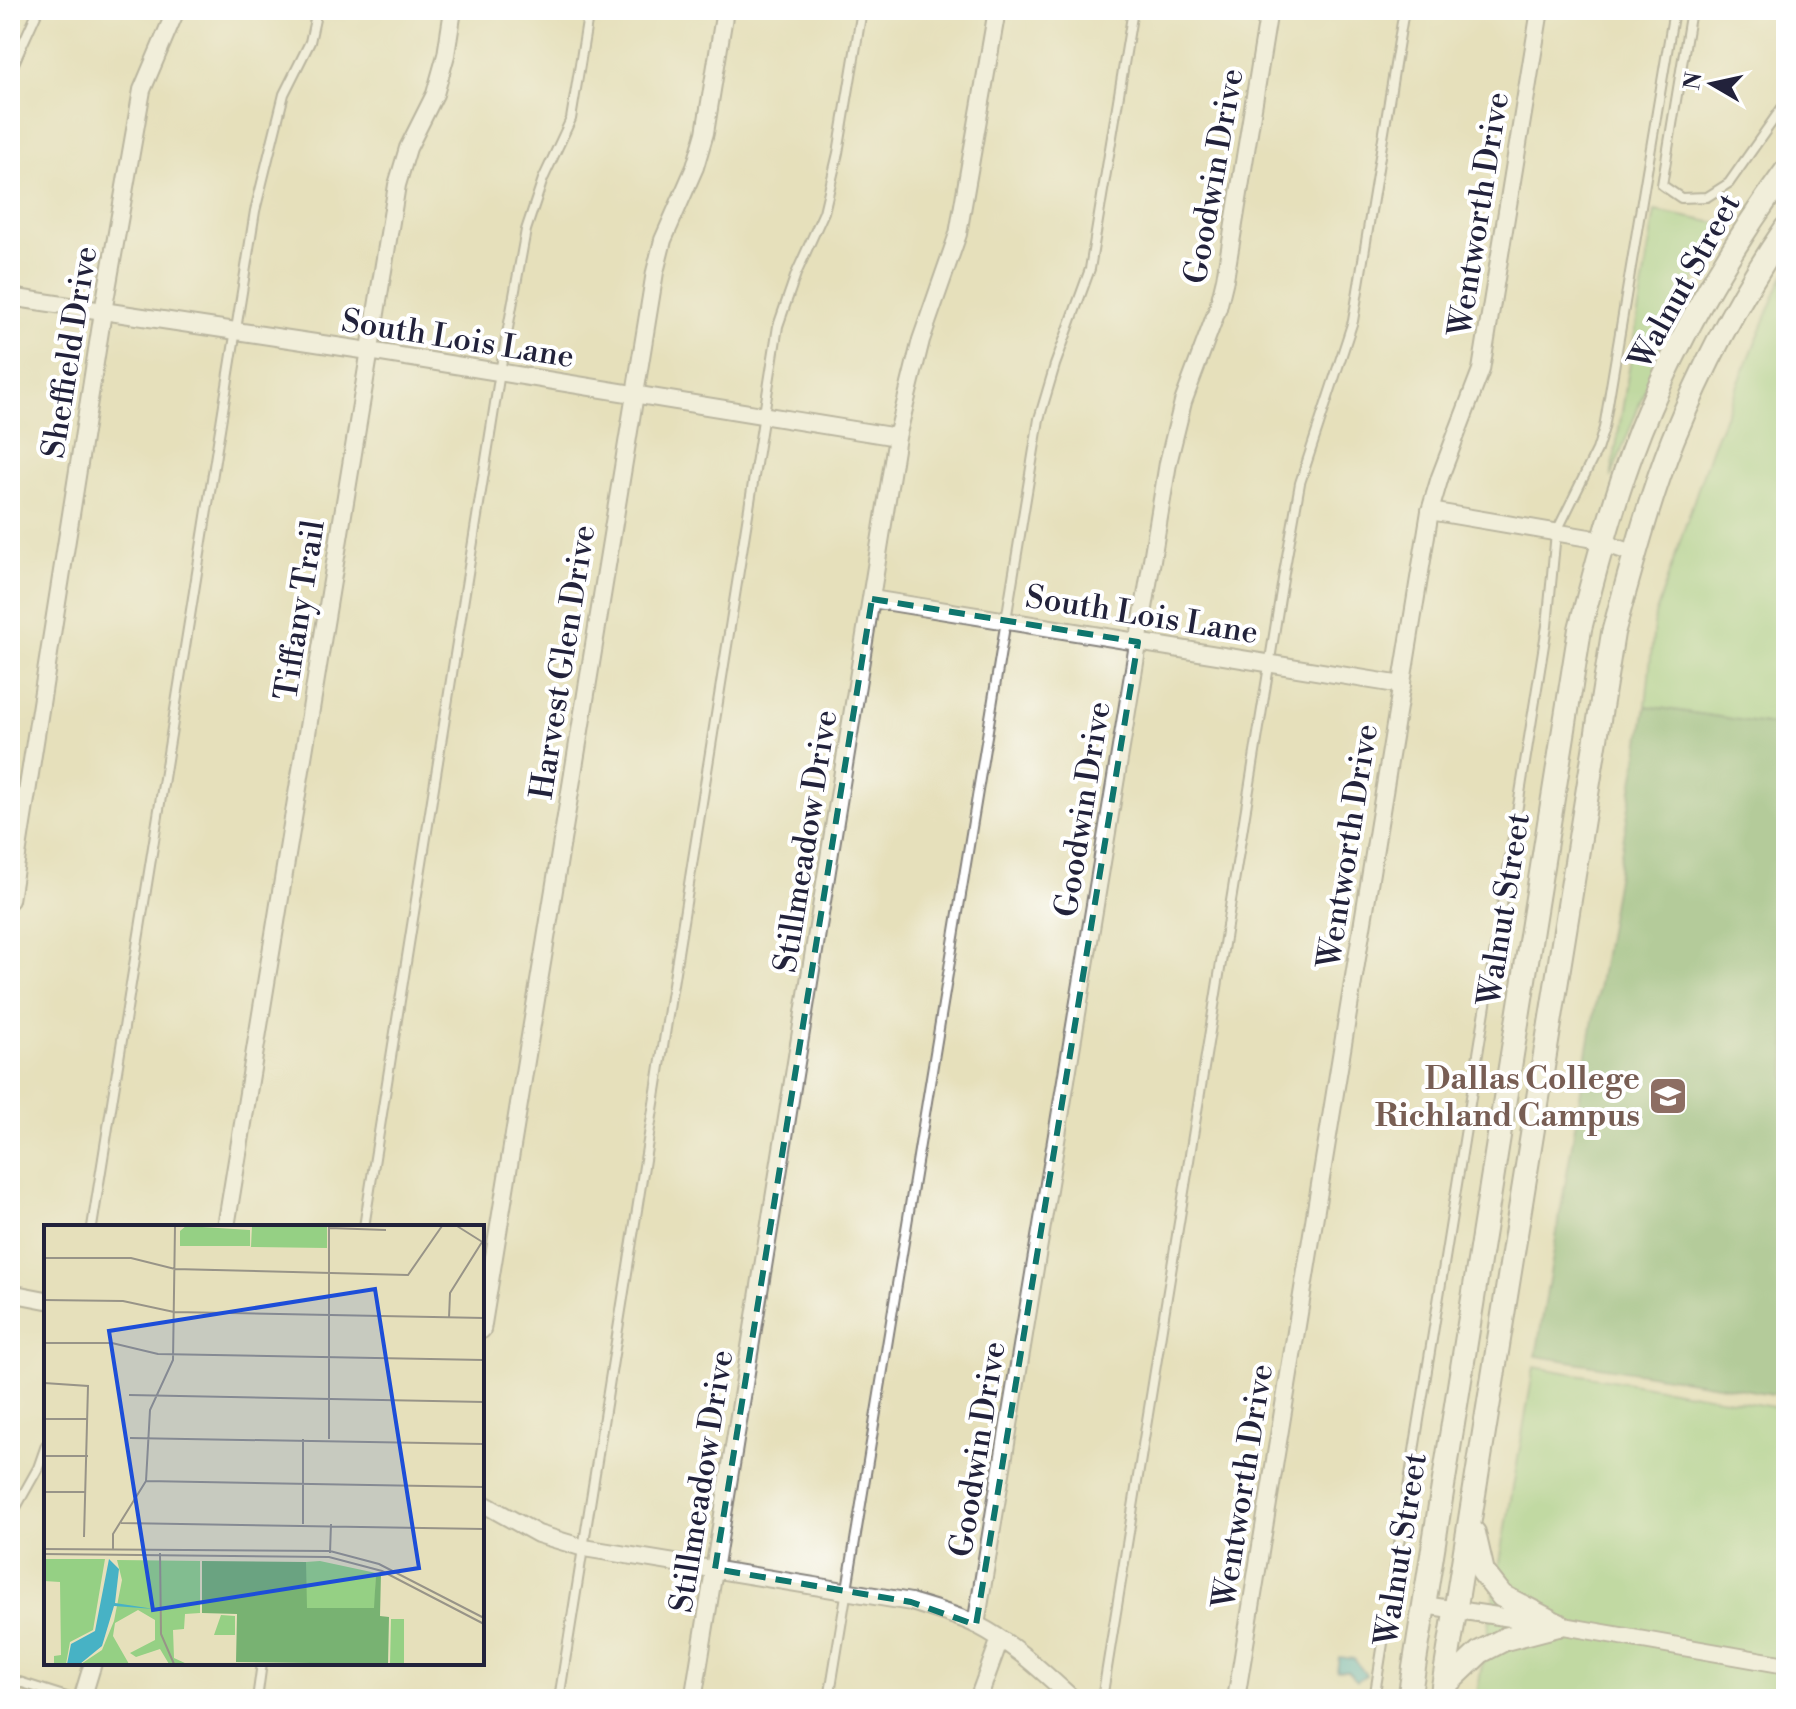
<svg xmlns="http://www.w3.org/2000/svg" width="1796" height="1709" viewBox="0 0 1796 1709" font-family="'Libre Bodoni',serif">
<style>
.green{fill:#95d084;stroke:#5c7960;stroke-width:2}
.forest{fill:#78b272;stroke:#4d6a56;stroke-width:2}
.water{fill:#47b2c5;stroke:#346a80;stroke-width:2}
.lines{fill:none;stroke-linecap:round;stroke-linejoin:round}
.lane-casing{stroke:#84817b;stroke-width:12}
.street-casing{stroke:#84817b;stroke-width:20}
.secondary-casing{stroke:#84817b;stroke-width:26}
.lane{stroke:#fff;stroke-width:8}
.street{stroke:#fff;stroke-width:16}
.secondary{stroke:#fff;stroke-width:22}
.marked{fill:none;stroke:#0f766e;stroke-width:6;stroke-dasharray:16 10;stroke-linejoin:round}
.labels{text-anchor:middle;stroke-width:8;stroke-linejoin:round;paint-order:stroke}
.street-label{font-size:32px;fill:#22223b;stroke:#fff}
.education-label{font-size:32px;font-weight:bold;fill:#785e54;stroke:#fff;text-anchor:end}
.inset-road{fill:none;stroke:#989488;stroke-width:2}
.view{fill:#1d4ed8;fill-opacity:0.15;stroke:#1d4ed8;stroke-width:4}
.inset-edge{fill:none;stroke:#22223b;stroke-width:4}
</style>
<rect width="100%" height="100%" fill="#fff"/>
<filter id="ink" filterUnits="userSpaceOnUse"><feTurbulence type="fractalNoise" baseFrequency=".0125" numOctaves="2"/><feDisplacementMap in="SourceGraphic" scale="16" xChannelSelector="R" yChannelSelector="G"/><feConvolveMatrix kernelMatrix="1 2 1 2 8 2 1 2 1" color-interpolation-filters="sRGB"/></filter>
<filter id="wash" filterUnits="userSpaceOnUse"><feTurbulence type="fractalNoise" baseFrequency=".006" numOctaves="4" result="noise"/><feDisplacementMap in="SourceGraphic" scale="32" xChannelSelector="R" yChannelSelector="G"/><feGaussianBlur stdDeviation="1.8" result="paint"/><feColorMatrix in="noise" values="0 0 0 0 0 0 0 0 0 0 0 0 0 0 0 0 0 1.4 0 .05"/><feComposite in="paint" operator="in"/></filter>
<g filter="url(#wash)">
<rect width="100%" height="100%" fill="#e6e0bb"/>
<g class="green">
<path d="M 1655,211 L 1732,226 L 1696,278 L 1658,356 L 1611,478 Z"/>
<path d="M 1784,274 L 1786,727 L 1646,706 L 1655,615 L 1712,447 Z"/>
<path d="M 1534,1367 L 1786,1409 L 1786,1699 L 1476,1699 Z"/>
</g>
<path class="forest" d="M 1646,706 L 1786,727 L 1786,1396 L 1536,1356 Z"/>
<path class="water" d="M 1339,1657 L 1354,1659 L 1366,1675 L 1357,1681 L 1347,1671 L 1337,1671 Z"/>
</g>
<g filter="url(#ink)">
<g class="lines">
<defs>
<g id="lane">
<path d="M 1691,10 L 1662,185 L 1681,198 L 1707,197 L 1729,183 L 1786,102"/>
<path d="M 10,72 L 38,10"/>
<path d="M 92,1227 L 255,211 L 284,94 L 310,42 L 317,10"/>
<path d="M 364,1227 L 500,372 L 526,230 L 543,179 L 571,119 L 589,10"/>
<path d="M 10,1518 L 38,1468 L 46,1445"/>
<path d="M 10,1679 L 73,1699"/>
<path d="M 257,1699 L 262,1663"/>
<path d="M 559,1699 L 778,326 L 796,274 L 824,212 L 838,153 L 862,10"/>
<path d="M 829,1699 L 1039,419 L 1055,365 L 1090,269 L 1133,10"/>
<path d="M 1102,1699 L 1284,573 L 1300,483 L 1353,321 L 1404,10"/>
<path d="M 1374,1699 L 1547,626 L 1556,533 L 1597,450 L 1604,428 L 1674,10"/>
</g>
<g id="street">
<path d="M 10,297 L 369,351 L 897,437"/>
<path d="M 1430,511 L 1589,538 L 1635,554"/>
<path d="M 872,599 L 1402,685"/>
<path d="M 10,900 L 103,312 L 142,90 L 176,10"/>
<path d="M 226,1227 L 397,185 L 408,148 L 435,94 L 446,55 L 453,10"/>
<path d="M 10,1293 L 46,1300"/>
<path d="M 482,1330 L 655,272 L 663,240 L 695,167 L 705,133 L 725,10"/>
<path d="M 482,1503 L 538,1534 L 584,1548 L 911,1602 C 933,1609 957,1615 977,1625 C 1014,1644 1043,1672 1073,1699"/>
<path d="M 1424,1605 L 1558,1625 L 1786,1665"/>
<path d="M 976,1625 L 1168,463 L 1183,402 L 1218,308 L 1225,279 L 1269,10"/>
<path d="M 695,1688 L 897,437 L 921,340 L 958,234 L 997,10"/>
<path d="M 82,1699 L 93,1663"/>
<path d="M 978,1699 L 1000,1639"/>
<path d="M 1236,1699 L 1430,511 L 1440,477 L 1481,370 L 1540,10"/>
</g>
<g id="secondary">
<path d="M 1474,1533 L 1483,1572 L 1502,1596 L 1558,1625"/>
<path d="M 1443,1687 L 1480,1652 L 1505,1639 L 1558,1625"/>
<path d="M 1409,1699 L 1580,629 C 1597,562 1615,495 1640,431 C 1677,339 1728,251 1786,171"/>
<path d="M 1441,1699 L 1613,633 C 1631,569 1648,502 1673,439 C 1703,366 1741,293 1786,228"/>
</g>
</defs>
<use href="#lane" class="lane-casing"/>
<use href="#street" class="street-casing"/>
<use href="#secondary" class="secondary-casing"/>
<use href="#lane" class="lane"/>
<use href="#street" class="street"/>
<use href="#secondary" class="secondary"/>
</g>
</g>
<path d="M0 0H1796V1709H0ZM 872,599 L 1138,642 L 976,1625 L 911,1602 L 715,1569 Z" fill="#e6e0bb" fill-opacity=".55" fill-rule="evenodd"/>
<path class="marked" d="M 872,599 L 1138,642 L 976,1625 L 911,1602 L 715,1569 Z"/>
<defs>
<symbol id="university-square" viewBox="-11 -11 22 22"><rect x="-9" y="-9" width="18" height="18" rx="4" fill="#8d6e63" stroke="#fff"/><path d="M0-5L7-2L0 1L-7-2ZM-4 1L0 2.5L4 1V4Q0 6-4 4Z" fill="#fff"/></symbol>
</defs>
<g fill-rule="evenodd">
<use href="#university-square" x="1646" y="1074" width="44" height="44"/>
</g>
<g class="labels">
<g class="street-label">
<text transform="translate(1213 176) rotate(-80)" y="11">Goodwin Drive</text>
<text transform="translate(1478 214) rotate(-81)" y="11">Wentworth Drive</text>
<text transform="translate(1684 281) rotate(-61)" y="11">Walnut Street</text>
<text transform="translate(458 338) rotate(9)" y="11">South Lois Lane</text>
<text transform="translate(69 352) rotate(-81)" y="11">Sheffield Drive</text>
<text transform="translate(299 610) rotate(-81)" y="11">Tiffany Trail</text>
<text transform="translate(1142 614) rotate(9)" y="11">South Lois Lane</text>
<text transform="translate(562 662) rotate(-81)" y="11">Harvest Glen Drive</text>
<text transform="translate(1082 809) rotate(-81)" y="11">Goodwin Drive</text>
<text transform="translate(805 841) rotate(-81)" y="11">Stillmeadow Drive</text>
<text transform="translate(1347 846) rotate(-81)" y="11">Wentworth Drive</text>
<text transform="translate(1503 909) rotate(-81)" y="11">Walnut Street</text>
<text transform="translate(977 1449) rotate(-81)" y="11">Goodwin Drive</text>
<text transform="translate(701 1481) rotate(-81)" y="11">Stillmeadow Drive</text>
<text transform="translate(1242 1486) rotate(-81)" y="11">Wentworth Drive</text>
<text transform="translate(1400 1549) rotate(-81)" y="11">Walnut Street</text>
</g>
<g class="education-label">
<text x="1640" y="1089">Dallas College<tspan x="1640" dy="37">Richland Campus</tspan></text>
</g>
</g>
<g transform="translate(44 1225)">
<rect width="440" height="440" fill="#e6e0bb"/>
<path d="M 142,1 L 206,5 L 206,21 L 136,21 L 136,6 ZM 208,1 L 283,1 L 283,23 L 207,22 ZM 0,334 L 61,334 L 49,405 L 26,417 L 22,439 L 10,439 L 10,431 L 17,430 L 16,357 L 0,356 ZM 73,335 L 156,336 L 156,388 L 141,389 L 140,404 L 129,405 L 130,433 L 143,439 L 125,439 L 116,424 L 92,432 L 86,428 L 111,415 L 111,395 L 94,385 L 71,398 L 69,411 L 85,439 L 37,439 L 58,425 L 70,396 L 78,355 ZM 276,336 L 332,348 L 331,383 L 262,383 L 262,337 ZM 177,390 L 191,391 L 191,410 L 170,410 ZM 347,394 L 360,394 L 360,439 L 346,439 Z" fill="#95d084"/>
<path d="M 158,336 L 262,337 L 263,383 L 330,383 L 332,348 L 337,348 L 336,391 L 345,392 L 344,439 L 192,437 L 193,389 L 158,388 Z" fill="#78b272"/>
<path d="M 65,334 L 75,344 L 71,378 L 110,384 L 70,381 L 58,421 L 36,439 L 23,439 L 27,419 L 51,406 Z" fill="#47b2c5"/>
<path class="inset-road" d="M 413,1 L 440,18M 285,3 L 342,5M 0,33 L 87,33 L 131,44 L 364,50 L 398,1M 0,75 L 79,76 L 130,87 L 440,93M 405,93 L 406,68 L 438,17M 0,118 L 68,118 L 114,129 L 440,135M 0,158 L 44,161 L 40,312M 85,170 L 440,177M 0,194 L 44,194M 86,213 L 440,219M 285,214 L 285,1M 0,231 L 44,231M 102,256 L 440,262M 0,267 L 42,267M 77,298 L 440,304M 259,299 L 259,214M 0,324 L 286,326 L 335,339 L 440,393M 69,325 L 69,309 L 102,256 L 106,185 L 129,135 L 131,1M 116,328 L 117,409 L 130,439M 286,328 L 287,299M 0,329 L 285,332 L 338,346 L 440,399"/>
<path class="view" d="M 331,64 L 375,343 L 109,385 L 65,106 Z"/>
<rect width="440" height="440" class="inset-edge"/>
</g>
<rect width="1796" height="1709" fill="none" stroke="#fff" stroke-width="40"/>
<g transform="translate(1712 84) rotate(279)" stroke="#ffffff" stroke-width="6" paint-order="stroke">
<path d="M0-6L14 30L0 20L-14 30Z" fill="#22223b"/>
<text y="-12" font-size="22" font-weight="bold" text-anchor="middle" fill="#22223b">N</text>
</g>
</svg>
